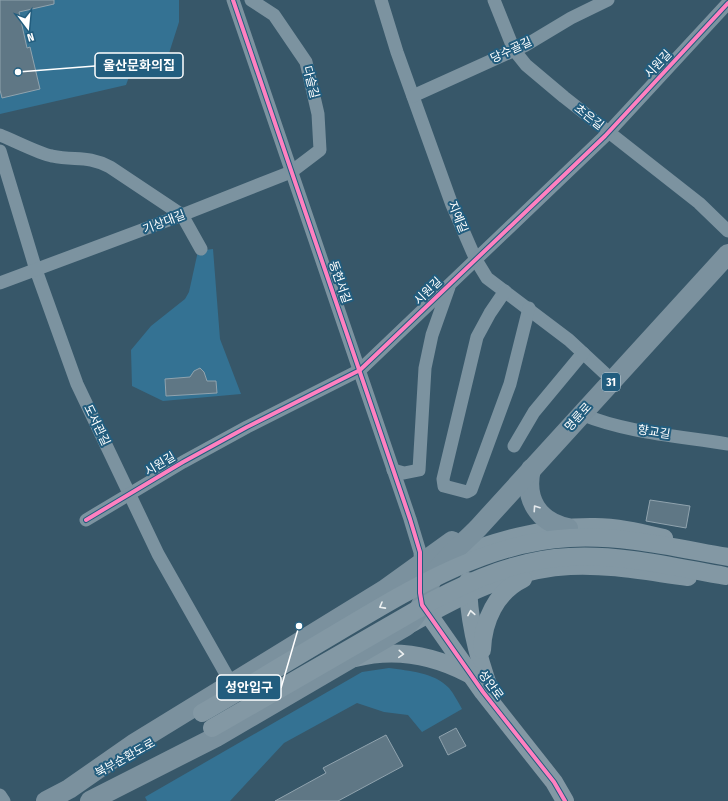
<svg xmlns="http://www.w3.org/2000/svg" width="728" height="801" viewBox="0 0 728 801" font-family="'Fira Sans Condensed','Noto Sans KR',sans-serif">
<style>
.green{fill:#347293}
.building{fill:#5f7785;stroke:#90a3ae}
.lines{fill:none;stroke-linecap:round;stroke-linejoin:round}
.street{stroke:#7c93a0;stroke-width:13}
.secondary{stroke:#8398a4;stroke-width:18}
.primary{stroke:#7b919e;stroke-width:20}
.secondary-bridge{stroke:#8398a4;stroke-width:18}
.cycleway-casing{stroke:#225d7e;stroke-width:6}
.cycleway{stroke:#ff80c0;stroke-width:4}
.oneway{stroke:#e5e9ec}
.oneway2{stroke:#ecf0f1}
.labels{text-anchor:middle;stroke-width:4;stroke-linejoin:round;paint-order:stroke}
.shield{fill:#225d7e;stroke:#bdced8;stroke-width:1}
.shield-label{font-size:11px;font-weight:bold;fill:#fff}
.street-label{font-size:12px;fill:#fff;stroke:#225d7e}
.leader{fill:none;stroke:#fff;stroke-width:1.5}
.callout-dot{fill:#fff;stroke:#225d7e;stroke-width:1.5}
.callout{fill:#225d7e;stroke:#fff;stroke-width:1.5}
.callout-label{font-size:13px;text-anchor:middle;font-weight:bold;fill:#fff}
</style>
<rect width="100%" height="100%" fill="#375769"/>
<g class="green">
<path d="M 0,0 L 179,0 L 179,22 L 163,72 L 133,66 L 126,85 L 0,114 Z"/>
<path d="M 213,249 L 220,339 L 241,394 L 163,401 L 132,386 L 131,350 L 151,326 L 185,299 L 189,292 L 198,251 Z"/>
<path d="M 389,668 C 409,671 434,672 449,688 C 454,694 458,702 462,709 L 422,732 L 408,715 L 384,712 L 357,703 L 284,743 L 230,801 L 147,801 L 145,797 L 362,672 Z"/>
</g>
<g class="building">
<path d="M 0,0 L 54,0 L 54,4 L 19,12 L 27,48 L 30,47 L 40,89 L 2,98 L 0,90 Z"/>
<path d="M 200,368 L 204,372 L 207,381 L 216,381 L 217,393 L 166,396 L 165,379 L 190,377 L 194,371 Z"/>
<path d="M 650,500 L 690,506 L 686,528 L 646,521 Z"/>
<path d="M 456,728 L 466,746 L 448,755 L 439,737 Z"/>
<path d="M 386,735 L 403,766 L 338,801 L 275,801 L 326,773 L 323,768 Z"/>
</g>
<g class="lines">
<g class="street">
<path d="M 233,0 L 410,519 L 420,552 L 421,569"/>
<path d="M 381,0 L 397,52 L 452,205 L 476,260 L 487,278 L 569,340 L 612,380"/>
<path d="M 494,0 L 514,50 L 526,65 L 564,97 L 699,203 L 728,231"/>
<path d="M 413,96 L 526,45 L 571,18 L 608,0"/>
<path d="M 0,135 C 13,140 40,154 52,156 C 76,161 87,155 110,167 L 182,215 L 201,249"/>
<path d="M 0,151 L 36,270 L 77,384 L 158,554 L 231,683"/>
<path d="M 0,283 L 182,215 L 291,172 L 320,150 L 318,114 L 306,62 L 274,15 L 251,0"/>
<path d="M 505,291 L 490,313 L 477,337 L 443,479 L 444,486 L 467,492 L 471,490 L 510,384 L 529,308"/>
<path d="M 581,414 C 627,433 679,436 728,444"/>
<path d="M 514,446 L 534,412 L 583,353"/>
<path d="M 393,470 L 404,473 L 419,470 L 425,368 L 432,335 L 449,287"/>
<path d="M 86,520 L 183,462 L 247,427 L 360,370 L 605,136 L 728,3"/>
<path d="M 0,795 L 4,801"/>
</g>
<g class="secondary">
<path d="M 446,560 C 493,542 543,526 595,527 C 618,527 642,533 664,538"/>
<path d="M 468,581 C 468,618 478,658 491,693"/>
<path d="M 422,605 L 483,692 L 554,782 L 565,801"/>
<path d="M 407,626 C 458,597 510,569 570,566 C 610,564 649,572 688,577"/>
<path d="M 482,650 C 483,621 496,592 523,579"/>
<path d="M 355,658 C 395,648 433,655 469,674"/>
</g>
<g class="primary">
<path d="M 531,469 C 524,499 538,522 568,528"/>
<path d="M 46,801 L 69,789 L 135,743 L 384,590 L 452,541"/>
<path d="M 90,801 L 216,737 L 406,626 C 424,610 424,591 436,572 C 446,556 465,542 479,527 L 728,254"/>
</g>
<g class="secondary-bridge">
<path d="M 202,713 C 247,687 291,660 335,634 C 406,592 484,542 570,538 C 623,535 676,548 728,557"/>
<path d="M 212,728 L 432,601 C 474,579 520,559 569,557 C 621,554 674,567 725,576"/>
</g>
<defs>
<g id="cycleway">
<path d="M 233,0 L 410,519 L 420,552 L 420,593 L 422,605 L 483,692 L 554,782 L 565,801"/>
<path d="M 86,520 L 183,462 L 247,427 L 360,370 L 605,136 L 728,3"/>
</g>
</defs>
<use href="#cycleway" class="cycleway-casing"/>
<use href="#cycleway" class="cycleway"/>
</g>
<defs><path id="oneway-chevron" d="M-2-3.5L2.5 0L-2 3.5" fill="none" stroke-width="1.6" stroke-linecap="round" stroke-linejoin="round"/></defs>
<use class="oneway" href="#oneway-chevron" transform="translate(536 508) rotate(-124)"/>
<g class="oneway2">
<use href="#oneway-chevron" transform="translate(382 606) rotate(151)"/>
<use href="#oneway-chevron" transform="translate(471 613) rotate(-100)"/>
<use href="#oneway-chevron" transform="translate(401 654) rotate(4)"/>
</g>
<g class="labels">
<rect class="shield" x="602" y="373" width="18" height="18" rx="3"/>
<g class="shield-label">
<text x="611" y="386">31</text>
</g>
<g class="street-label">
<text transform="translate(511 50) rotate(-25)" y="4">당수골길</text>
<text transform="translate(658 64) rotate(-47)" y="4">시원길</text>
<text transform="translate(311 82) rotate(76)" y="4">다슬길</text>
<text transform="translate(589 117) rotate(38)" y="4">초은길</text>
<text transform="translate(458 217) rotate(68)" y="4">지예길</text>
<text transform="translate(164 222) rotate(-21)" y="4">기상대길</text>
<text transform="translate(340 282) rotate(71)" y="4">동헌서길</text>
<text transform="translate(428 291) rotate(-44)" y="4">시원길</text>
<text transform="translate(578 417) rotate(-48)" y="4">명륜로</text>
<text transform="translate(97 425) rotate(64)" y="4">도서관길</text>
<text transform="translate(654 432) rotate(9)" y="4">향교길</text>
<text transform="translate(160 464) rotate(-31)" y="4">시원길</text>
<text transform="translate(491 685) rotate(54)" y="4">성안로</text>
<text transform="translate(125 758) rotate(-29)" y="4">북부순환도로</text>
</g>
</g>
<path class="leader" d="M18 72L95 66M299 626L281 688"/>
<g class="callout-dot">
<circle cx="18" cy="72" r="4"/>
<circle cx="299" cy="626" r="4"/>
</g>
<g class="callout">
<rect x="95" y="53" width="88" height="25" rx="4"/>
<rect x="217" y="675" width="64" height="25" rx="4"/>
</g>
<g class="callout-label">
<text x="139" y="70">울산문화의집</text>
<text x="249" y="692">성안입구</text>
</g>
<g transform="translate(28 28) rotate(164)" stroke="#225d7e" stroke-width="3" paint-order="stroke">
<path d="M0-3L7 15L0 10L-7 15Z" fill="#ffffff"/>
<text y="-6" font-size="11" font-weight="bold" text-anchor="middle" fill="#ffffff">N</text>
</g>
</svg>
